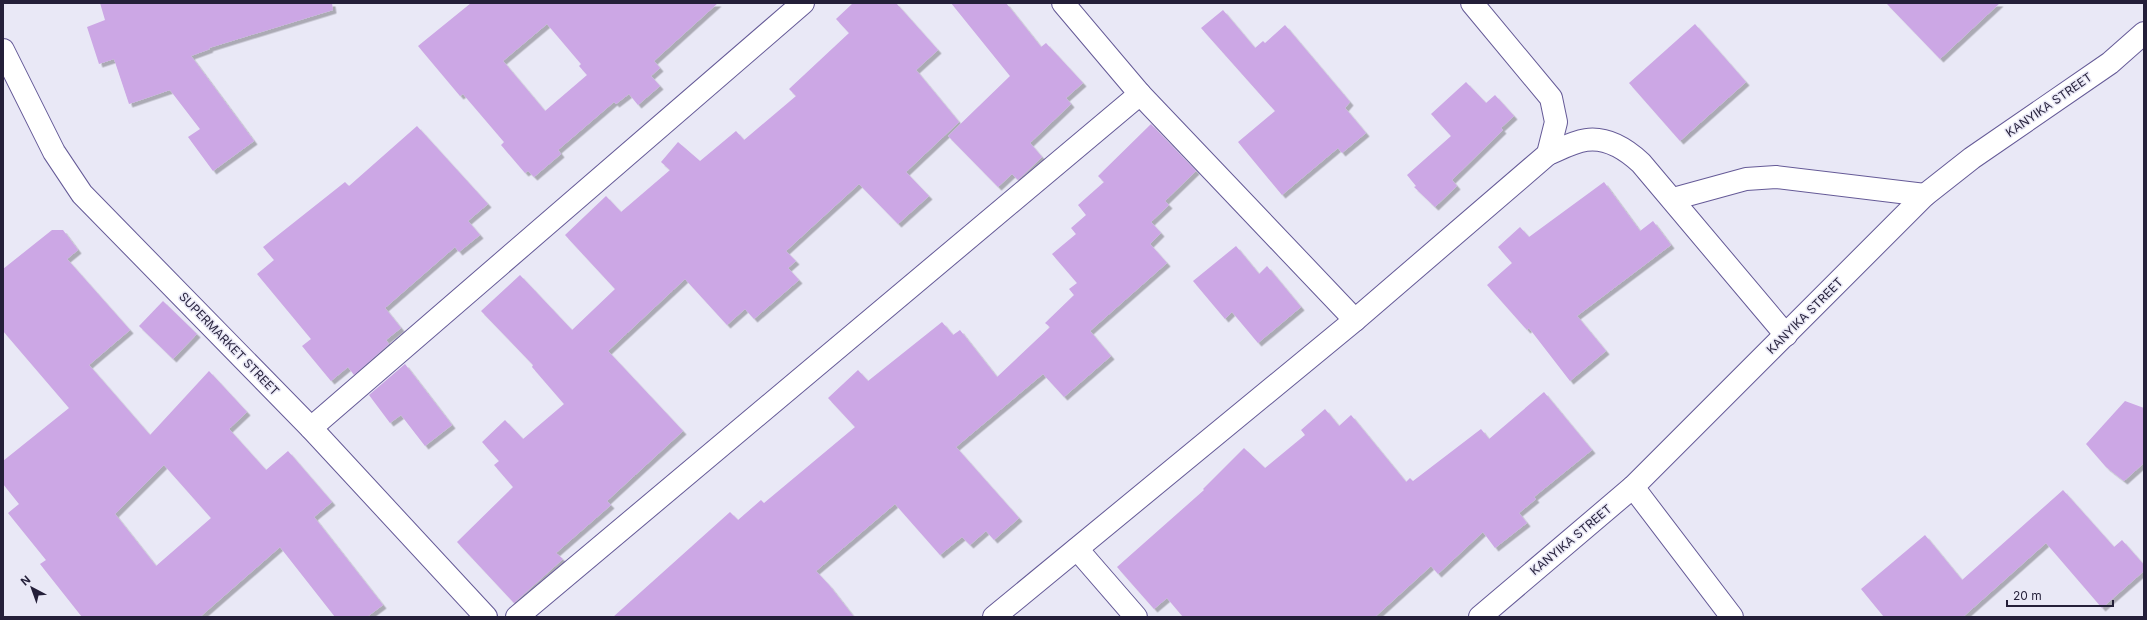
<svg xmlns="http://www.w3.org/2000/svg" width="2147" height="620" viewBox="0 0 2147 620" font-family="Inter,sans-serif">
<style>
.building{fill:#cca7e5;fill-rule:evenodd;filter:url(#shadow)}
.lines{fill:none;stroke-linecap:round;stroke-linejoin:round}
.minor-casing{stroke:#655a97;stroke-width:24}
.minor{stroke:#fff;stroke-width:22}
.labels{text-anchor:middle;stroke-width:3;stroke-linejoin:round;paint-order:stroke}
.street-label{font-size:12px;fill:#241f39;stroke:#e9e8f6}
</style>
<defs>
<filter id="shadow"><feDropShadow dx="3.5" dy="3.5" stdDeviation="0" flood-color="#0004"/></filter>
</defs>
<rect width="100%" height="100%" fill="#e9e8f6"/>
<g class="building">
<path d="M 100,3 L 332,3 L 333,10 L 209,48 L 210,49 L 191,56 L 254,141 L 213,171 L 188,137 L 200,129 L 170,90 L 129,104 L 114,59 L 99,64 L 87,27 L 105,20 Z"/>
<path d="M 471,3 L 718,3 L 654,61 L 660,68 L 651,76 L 660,86 L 638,105 L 629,94 L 616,104 L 614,102 L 558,150 L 561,154 L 534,177 L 528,171 L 525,173 L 501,145 L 504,142 L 463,94 L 460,96 L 418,46 ZM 547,24 L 581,64 L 579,66 L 587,75 L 545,111 L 503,61 Z"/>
<path d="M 853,3 L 896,3 L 938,50 L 916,70 L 959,122 L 906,172 L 929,196 L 898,224 L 859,184 L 786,251 L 796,261 L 788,268 L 799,280 L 754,319 L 745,309 L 727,325 L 685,279 L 608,351 L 683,431 L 607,501 L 611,505 L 556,553 L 563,559 L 514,603 L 457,542 L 513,487 L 494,465 L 499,461 L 482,442 L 505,420 L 523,439 L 564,404 L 532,367 L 533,365 L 481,311 L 520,275 L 572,330 L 615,289 L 565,235 L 606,196 L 621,212 L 670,170 L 661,162 L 678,142 L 700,161 L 736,131 L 744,140 L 796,96 L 789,89 L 849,33 L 836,19 Z"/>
<path d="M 951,3 L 1006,3 L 1041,47 L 1046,43 L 1083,83 L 1066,98 L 1071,104 L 1030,143 L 1042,157 L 1018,180 L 1012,174 L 998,187 L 948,136 L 1010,76 Z"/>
<path d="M 1886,3 L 2000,3 L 1940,59 Z"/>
<path d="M 1223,10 L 1255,48 L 1263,41 L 1265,43 L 1285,25 L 1350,102 L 1345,108 L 1366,133 L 1342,153 L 1338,148 L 1282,195 L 1238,142 L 1275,111 L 1201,28 Z"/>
<path d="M 1695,24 L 1746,82 L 1680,141 L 1629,83 Z"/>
<path d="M 1466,82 L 1486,103 L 1495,95 L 1514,116 L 1501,128 L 1503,130 L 1452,180 L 1457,186 L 1435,207 L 1414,187 L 1416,186 L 1407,175 L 1451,136 L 1431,114 Z"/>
<path d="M 1151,124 L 1196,171 L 1165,201 L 1169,205 L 1151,222 L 1161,233 L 1150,244 L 1167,263 L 1090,331 L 1111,356 L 1064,397 L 1043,374 L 956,447 L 1019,518 L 994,540 L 986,531 L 970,545 L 962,537 L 940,555 L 895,504 L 816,571 L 829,585 L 854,617 L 613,617 L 730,512 L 738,520 L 761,500 L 764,503 L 855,427 L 828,398 L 858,370 L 868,381 L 942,322 L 953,335 L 960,330 L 997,377 L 1050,327 L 1045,323 L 1074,295 L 1069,289 L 1077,283 L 1052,254 L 1076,234 L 1071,228 L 1086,215 L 1078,205 L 1104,182 L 1098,176 Z"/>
<path d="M 417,126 L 488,204 L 468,221 L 480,235 L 459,252 L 455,247 L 385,308 L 401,328 L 386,340 L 389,344 L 354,375 L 348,367 L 331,381 L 302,346 L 311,339 L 257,274 L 274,260 L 263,247 L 345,182 L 349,186 Z"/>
<path d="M 1604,182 L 1640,231 L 1653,221 L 1671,245 L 1577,316 L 1606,351 L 1570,381 L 1529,328 L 1527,330 L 1487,285 L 1512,263 L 1498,247 L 1520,227 L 1529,237 Z"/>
<path d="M 52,230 L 63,230 L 78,250 L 67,259 L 130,330 L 89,365 L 150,435 L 209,371 L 247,412 L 229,429 L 266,470 L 288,451 L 332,502 L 314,517 L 383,605 L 367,617 L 335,617 L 280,547 L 200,617 L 82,617 L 40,564 L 46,560 L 8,513 L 19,504 L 3,484 L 3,461 L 69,408 L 3,331 L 3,269 ZM 164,465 L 211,518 L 156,566 L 115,514 Z"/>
<path d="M 1236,246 L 1259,274 L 1267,266 L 1301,307 L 1258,343 L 1232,312 L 1225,319 L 1193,281 Z"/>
<path d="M 163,301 L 197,334 L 173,359 L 139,326 Z"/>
<path d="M 405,364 L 452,425 L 425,446 L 401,415 L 390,423 L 369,395 Z"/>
<path d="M 1544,392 L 1592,450 L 1534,497 L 1536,499 L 1519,513 L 1527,523 L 1495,548 L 1483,532 L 1438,574 L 1431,566 L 1375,617 L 1183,617 L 1167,598 L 1154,609 L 1117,567 L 1204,490 L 1203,489 L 1244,448 L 1265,468 L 1305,435 L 1301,430 L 1325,409 L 1339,426 L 1351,415 L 1406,482 L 1410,478 L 1413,481 L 1481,429 L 1489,439 Z"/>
<path d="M 2125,401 L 2144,408 L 2144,463 L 2124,481 L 2106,467 L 2086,444 Z"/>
<path d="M 2063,490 L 2114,547 L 2122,540 L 2144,565 L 2144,571 L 2102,608 L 2046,543 L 1963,617 L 1884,617 L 1861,589 L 1925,535 L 1962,580 Z"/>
</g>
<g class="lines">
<defs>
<g id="minor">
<path d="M 1063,3 L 1140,94 L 1355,320"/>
<path d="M 1472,3 L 1551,98 L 1556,122 L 1548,154"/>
<path d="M 3,50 L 54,152 L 82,194 L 311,428 L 486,617"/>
<path d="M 1673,199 L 1746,179 L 1776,177 L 1925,195"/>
<path d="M 311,428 L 803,3"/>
<path d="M 1633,487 L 1732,617"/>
<path d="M 1077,549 L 1136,617"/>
<path d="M 517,617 L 1140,94"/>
<path d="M 994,617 L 1355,320 L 1548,154 C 1560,149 1573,142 1586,140 C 1607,137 1627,150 1641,163 L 1786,335"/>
<path d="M 1480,617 L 1633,487 L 1925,195 L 1972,158 L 2110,63 L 2144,33"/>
</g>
</defs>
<use href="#minor" class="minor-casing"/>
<use href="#minor" class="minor"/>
</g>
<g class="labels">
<g class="street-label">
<text transform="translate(2049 105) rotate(-35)" y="4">KANYIKA STREET</text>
<text transform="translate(1805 316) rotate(-45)" y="4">KANYIKA STREET</text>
<text transform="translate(229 344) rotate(46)" y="4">SUPERMARKET STREET</text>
<text transform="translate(1571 540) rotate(-40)" y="4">KANYIKA STREET</text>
</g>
</g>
<rect width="2147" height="620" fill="none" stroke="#241f39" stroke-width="8"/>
<g transform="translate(32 588) rotate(319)" stroke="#e9e8f6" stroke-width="3" paint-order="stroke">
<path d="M0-3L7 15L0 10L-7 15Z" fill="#241f39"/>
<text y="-6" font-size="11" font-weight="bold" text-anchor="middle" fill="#241f39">N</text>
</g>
<path d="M2007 600v6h106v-6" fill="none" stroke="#241f39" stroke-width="2"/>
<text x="2013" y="600" font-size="12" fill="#241f39" stroke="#e9e8f6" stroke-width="3" paint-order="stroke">20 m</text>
</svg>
